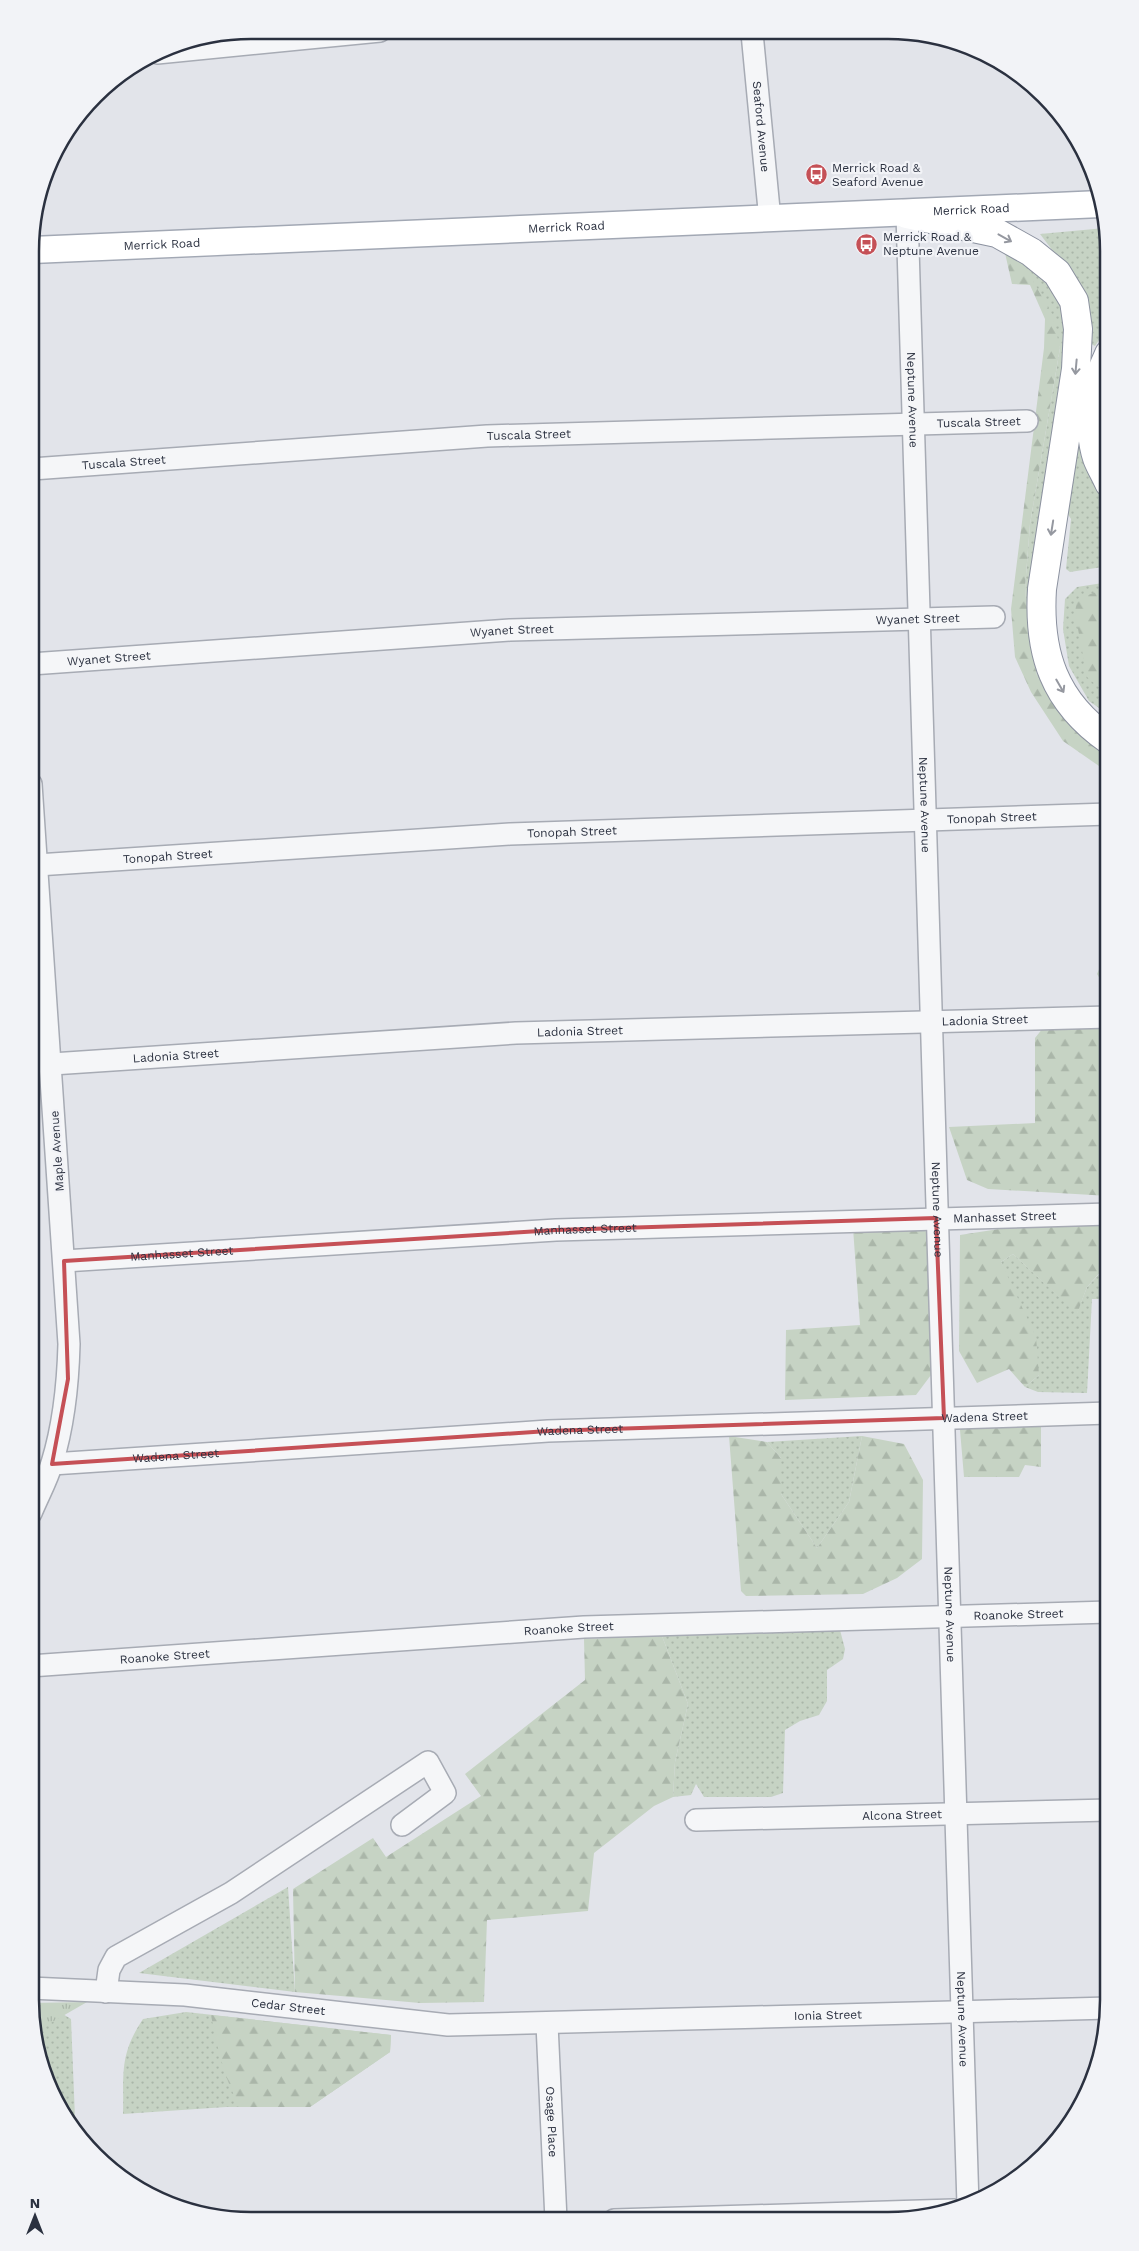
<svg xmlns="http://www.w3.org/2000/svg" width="1139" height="2251" viewBox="0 0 1139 2251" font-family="'Work Sans',sans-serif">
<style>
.grass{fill:url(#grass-dots)}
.forest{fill:url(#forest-firs)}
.park{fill:url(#park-tufts)}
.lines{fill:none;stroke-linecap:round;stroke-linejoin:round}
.minor-casing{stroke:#a7abb4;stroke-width:24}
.major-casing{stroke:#a2a8b4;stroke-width:29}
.highway-casing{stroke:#8b919f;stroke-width:30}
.minor{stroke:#f5f6f8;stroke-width:21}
.major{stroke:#fff;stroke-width:26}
.highway{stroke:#fff;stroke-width:28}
.oneway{stroke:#9598a0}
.marked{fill:none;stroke:#c55056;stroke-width:4;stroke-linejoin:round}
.labels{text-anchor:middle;stroke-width:4.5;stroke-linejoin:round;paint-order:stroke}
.street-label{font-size:12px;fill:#2b3140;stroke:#f2f3f7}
.poi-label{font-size:12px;fill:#2b3140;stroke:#f2f3f7;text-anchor:start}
.rim{fill:none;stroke:#2b3140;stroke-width:2.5}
</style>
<defs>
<pattern id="grass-dots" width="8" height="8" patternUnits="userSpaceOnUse" patternTransform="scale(1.25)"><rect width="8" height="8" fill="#c6d3c4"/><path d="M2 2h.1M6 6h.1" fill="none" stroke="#aab6a9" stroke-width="1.8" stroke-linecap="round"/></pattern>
<pattern id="forest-firs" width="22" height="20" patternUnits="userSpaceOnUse" patternTransform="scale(1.25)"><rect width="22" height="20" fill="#c6d3c4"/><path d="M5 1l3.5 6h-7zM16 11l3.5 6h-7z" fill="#aab6a9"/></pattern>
<pattern id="park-tufts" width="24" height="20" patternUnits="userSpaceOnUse" patternTransform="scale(1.25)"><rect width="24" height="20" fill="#c6d3c4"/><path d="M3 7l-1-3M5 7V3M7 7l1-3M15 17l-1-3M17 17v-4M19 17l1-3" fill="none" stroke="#aab6a9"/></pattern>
</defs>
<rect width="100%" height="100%" fill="#e2e4ea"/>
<g class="grass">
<path d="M 1105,228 L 1109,251 L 1109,325 L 1095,346 L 1087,342 L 1056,255 L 1040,234 Z"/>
<path d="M 1017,253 L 1058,285 L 1070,350 L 1034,587 L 1075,728 L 1037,676 L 1029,632 L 1025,588 L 1030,524 L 1060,348 Z"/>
<path d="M 1074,425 L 1109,495 L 1109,566 L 1070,572 L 1066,569 L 1071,519 L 1061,503 Z"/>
<path d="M 1109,582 L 1109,591 L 1099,591 L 1087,676 L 1109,696 L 1109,715 L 1089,701 L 1069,666 L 1063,629 L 1065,599 L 1077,587 Z"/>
<path d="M 1013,1254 L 1077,1313 L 1087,1287 L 1106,1267 L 1109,1269 L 1109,1299 L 1092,1299 L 1087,1393 L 1038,1392 L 1025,1387 L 1039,1375 L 1001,1262 Z"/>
<path d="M 862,1436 L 849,1502 L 817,1548 L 781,1494 L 781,1458 L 767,1442 Z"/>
<path d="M 840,1630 L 845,1649 L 843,1659 L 827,1670 L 827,1701 L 819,1715 L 800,1721 L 785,1730 L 783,1793 L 771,1797 L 704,1797 L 696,1784 L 691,1795 L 673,1797 L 675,1762 L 688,1704 L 662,1636 Z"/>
<path d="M 288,1887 L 295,1992 L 139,1973 Z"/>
<path d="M 58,2011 L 71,2019 L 75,2118 L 71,2127 L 42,2071 L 34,2026 Z"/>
<path d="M 186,2012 L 391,2035 L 390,2052 L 310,2107 L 226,2107 L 123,2114 C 124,2073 119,2055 143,2019 Z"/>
</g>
<g class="forest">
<path d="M 1005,253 L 1017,253 L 1052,314 L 1060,348 L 1030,524 L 1025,588 L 1029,632 L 1037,676 L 1075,728 L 1109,752 L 1109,773 L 1063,741 L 1031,692 L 1015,657 L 1011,609 L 1044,348 L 1045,319 L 1030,285 L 1012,284 Z"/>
<path d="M 1099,591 L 1109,591 L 1109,696 L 1087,677 L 1075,613 L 1077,599 Z"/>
<path d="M 1109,946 L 1109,990 L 1107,990 L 1097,974 Z"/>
<path d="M 1109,1025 L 1109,1196 L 988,1189 L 967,1180 L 949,1127 L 1035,1123 L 1035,1038 L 1043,1028 Z"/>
<path d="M 1109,1224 L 1109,1269 L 1105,1267 L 1087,1287 L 1077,1314 L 1013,1254 L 1001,1262 L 1036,1337 L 1039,1375 L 1025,1387 L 1009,1369 L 977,1383 L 959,1351 L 960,1235 L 1012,1227 Z"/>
<path d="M 853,1228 L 914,1228 L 928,1232 L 932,1274 L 931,1375 L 916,1395 L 785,1400 L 786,1330 L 860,1325 Z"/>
<path d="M 965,1423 L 1041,1425 L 1041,1467 L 1025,1465 L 1019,1477 L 964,1477 L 960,1430 Z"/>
<path d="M 729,1436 L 767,1442 L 781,1458 L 781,1494 L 817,1548 L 849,1502 L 862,1436 L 904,1444 L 923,1480 L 922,1559 L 897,1578 L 863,1594 L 746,1596 L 741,1591 Z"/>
<path d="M 662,1636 L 688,1704 L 675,1762 L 673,1797 L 654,1806 L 594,1853 L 588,1911 L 487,1920 L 484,2002 L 420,2003 L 295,1992 L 293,1889 L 373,1838 L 386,1857 L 481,1796 L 465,1774 L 585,1680 L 584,1639 Z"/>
<path d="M 211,2015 L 391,2035 L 390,2052 L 310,2107 L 240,2107 C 224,2078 217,2047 211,2015 Z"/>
</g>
<path class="park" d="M 87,2002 L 35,2032 L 30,2003 Z"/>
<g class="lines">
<defs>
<g id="minor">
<path id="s1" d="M 752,33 L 770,220"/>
<path d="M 157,53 L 380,31"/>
<path id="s2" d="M 907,214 C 926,878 948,1541 968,2205"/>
<path id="s3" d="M 32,469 L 487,436 L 1027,421"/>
<path id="s4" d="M 31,664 L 510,630 L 994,617"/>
<path id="s5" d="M 37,865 L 510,834 L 1109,814"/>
<path id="s6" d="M 52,1064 L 516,1033 L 1109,1017"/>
<path id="s7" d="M 64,1261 L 556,1230 L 1109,1214"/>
<path id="s8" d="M 52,1464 L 548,1431 L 1109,1413"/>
<path d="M 31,1513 C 38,1496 47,1480 52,1463 C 64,1424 68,1384 69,1344 L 31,784"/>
<path id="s9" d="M 30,1666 L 584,1627 L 1109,1612"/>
<path id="s10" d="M 696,1820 L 1109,1810"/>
<path id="s11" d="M 30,1988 L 185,1995 L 448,2025 L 1109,2008"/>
<path d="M 106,1992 L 109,1970 L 116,1957 L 231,1893 L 428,1762 L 445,1793 L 402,1825"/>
<path id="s12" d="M 547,2024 L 556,2220"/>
<path d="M 614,2220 L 954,2210"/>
</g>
<g id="major">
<path id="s13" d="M 32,250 L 1101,204"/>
</g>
<g id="highway">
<path d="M 907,214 L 997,233 L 1031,252 L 1057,273 L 1074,301 L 1078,329 L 1076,369 L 1042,589 C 1038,653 1054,702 1109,740"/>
<path d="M 1109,483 C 1105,474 1100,466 1097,458 C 1086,424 1094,385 1109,354"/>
</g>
</defs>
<use href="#minor" class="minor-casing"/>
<use href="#major" class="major-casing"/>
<use href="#highway" class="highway-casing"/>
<use href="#minor" class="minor"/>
<use href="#major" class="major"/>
<use href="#highway" class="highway"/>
</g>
<defs><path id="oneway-shaft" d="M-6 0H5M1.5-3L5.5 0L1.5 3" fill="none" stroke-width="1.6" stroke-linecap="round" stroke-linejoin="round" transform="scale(1.25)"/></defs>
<g class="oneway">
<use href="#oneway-shaft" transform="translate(1005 238) rotate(29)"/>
<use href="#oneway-shaft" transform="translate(1076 367) rotate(95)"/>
<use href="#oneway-shaft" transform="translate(1052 528) rotate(99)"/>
<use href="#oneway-shaft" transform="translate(1060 686) rotate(60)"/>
</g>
<path class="marked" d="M 936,1218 L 944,1418 L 548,1431 L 52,1464 L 68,1379 L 64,1261 L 556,1230 Z"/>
<defs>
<symbol id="bus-disc" viewBox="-11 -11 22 22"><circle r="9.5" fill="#c55056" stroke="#f2f3f7"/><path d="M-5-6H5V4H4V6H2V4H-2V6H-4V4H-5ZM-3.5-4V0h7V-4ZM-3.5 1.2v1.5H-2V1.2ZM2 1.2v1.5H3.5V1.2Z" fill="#fff"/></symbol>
</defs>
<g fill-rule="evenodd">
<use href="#bus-disc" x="804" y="162" width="25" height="25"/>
<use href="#bus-disc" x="854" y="232" width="25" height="25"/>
</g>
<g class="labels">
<g class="street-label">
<text dy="4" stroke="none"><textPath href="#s1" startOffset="94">Seaford Avenue</textPath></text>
<text dy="4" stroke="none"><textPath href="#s13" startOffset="940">Merrick Road</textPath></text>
<text dy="4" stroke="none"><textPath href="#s13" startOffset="535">Merrick Road</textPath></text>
<text dy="4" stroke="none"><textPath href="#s13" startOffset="130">Merrick Road</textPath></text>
<text dy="4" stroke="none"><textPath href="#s2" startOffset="186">Neptune Avenue</textPath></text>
<text dy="4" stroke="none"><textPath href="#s3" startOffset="948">Tuscala Street</textPath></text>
<text dy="4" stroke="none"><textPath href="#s3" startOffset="498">Tuscala Street</textPath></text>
<text dy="4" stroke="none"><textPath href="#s3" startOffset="92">Tuscala Street</textPath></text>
<text dy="4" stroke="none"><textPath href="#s4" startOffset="888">Wyanet Street</textPath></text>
<text dy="4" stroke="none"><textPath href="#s4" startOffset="482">Wyanet Street</textPath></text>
<text dy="4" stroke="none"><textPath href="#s4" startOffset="78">Wyanet Street</textPath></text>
<text dy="4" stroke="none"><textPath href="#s2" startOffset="591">Neptune Avenue</textPath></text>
<text dy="4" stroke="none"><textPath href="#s5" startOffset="956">Tonopah Street</textPath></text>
<text dy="4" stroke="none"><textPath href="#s5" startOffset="536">Tonopah Street</textPath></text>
<text dy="4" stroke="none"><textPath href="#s5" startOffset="131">Tonopah Street</textPath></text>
<text dy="4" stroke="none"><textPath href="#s6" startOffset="934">Ladonia Street</textPath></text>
<text dy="4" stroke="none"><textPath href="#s6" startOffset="529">Ladonia Street</textPath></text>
<text dy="4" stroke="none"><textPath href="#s6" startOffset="124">Ladonia Street</textPath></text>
<text transform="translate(57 1151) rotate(-94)" y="4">Maple Avenue</text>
<text dy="4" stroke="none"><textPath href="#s2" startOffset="996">Neptune Avenue</textPath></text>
<text dy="4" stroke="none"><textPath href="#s7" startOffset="942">Manhasset Street</textPath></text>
<text dy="4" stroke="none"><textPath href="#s7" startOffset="522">Manhasset Street</textPath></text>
<text dy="4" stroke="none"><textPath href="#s7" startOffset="118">Manhasset Street</textPath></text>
<text dy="4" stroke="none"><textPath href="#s8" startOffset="934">Wadena Street</textPath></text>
<text dy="4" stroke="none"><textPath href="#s8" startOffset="529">Wadena Street</textPath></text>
<text dy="4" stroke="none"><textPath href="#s8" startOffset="124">Wadena Street</textPath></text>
<text dy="4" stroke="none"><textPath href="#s2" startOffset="1401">Neptune Avenue</textPath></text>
<text dy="4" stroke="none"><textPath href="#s9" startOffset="990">Roanoke Street</textPath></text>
<text dy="4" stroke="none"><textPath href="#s9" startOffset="540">Roanoke Street</textPath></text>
<text dy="4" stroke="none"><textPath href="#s9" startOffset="135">Roanoke Street</textPath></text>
<text dy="4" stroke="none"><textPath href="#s10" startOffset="206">Alcona Street</textPath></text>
<text dy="4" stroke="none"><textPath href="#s11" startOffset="259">Cedar Street</textPath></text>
<text dy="4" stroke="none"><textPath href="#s11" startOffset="800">Ionia Street</textPath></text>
<text dy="4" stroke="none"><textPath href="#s2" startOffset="1806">Neptune Avenue</textPath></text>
<text dy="4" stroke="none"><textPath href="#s12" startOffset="98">Osage Place</textPath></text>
</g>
<g class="poi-label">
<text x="832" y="172">Merrick Road &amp;<tspan x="832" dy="14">Seaford Avenue</tspan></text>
<text x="883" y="241">Merrick Road &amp;<tspan x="883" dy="14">Neptune Avenue</tspan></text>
</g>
</g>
<path d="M0 0H1139V2251H0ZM251 39H888A212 212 0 0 1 1100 251V2000A212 212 0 0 1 888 2212H251A212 212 0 0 1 39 2000V251A212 212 0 0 1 251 39Z" fill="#f2f3f7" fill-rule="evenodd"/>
<path class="rim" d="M251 39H888A212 212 0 0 1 1100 251V2000A212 212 0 0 1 888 2212H251A212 212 0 0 1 39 2000V251A212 212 0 0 1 251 39Z"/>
<g transform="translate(35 2216)" stroke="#f2f3f7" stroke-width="4" paint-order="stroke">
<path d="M0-4L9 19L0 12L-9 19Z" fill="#2b3140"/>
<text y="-8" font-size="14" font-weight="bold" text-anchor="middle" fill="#2b3140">N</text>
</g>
</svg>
